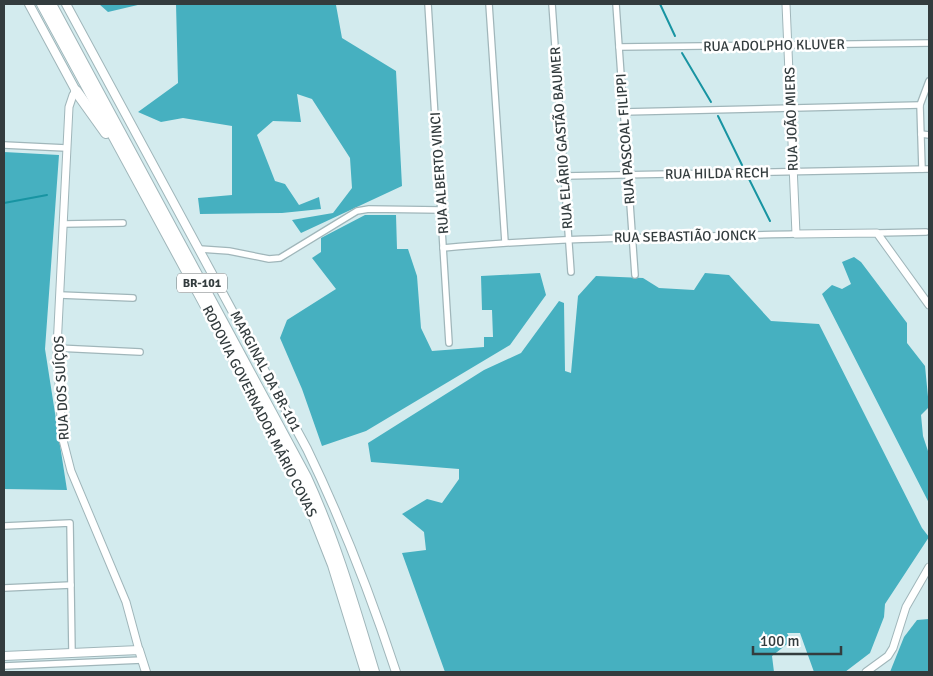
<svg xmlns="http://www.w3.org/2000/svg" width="933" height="676" viewBox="0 0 933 676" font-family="Signika,sans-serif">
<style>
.forest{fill:#46b0c0}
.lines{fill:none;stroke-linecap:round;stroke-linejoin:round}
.stream{stroke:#1894a2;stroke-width:2}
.minor-casing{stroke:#a0b6ba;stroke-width:8}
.tertiary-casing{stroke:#a0b6ba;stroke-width:9}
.secondary-casing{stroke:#a0b6ba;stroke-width:10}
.motorway-casing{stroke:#a0b6ba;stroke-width:12}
.minor{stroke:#fff;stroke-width:5.5}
.tertiary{stroke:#fff;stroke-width:7}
.secondary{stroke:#fff;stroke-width:8}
.motorway{stroke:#fff;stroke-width:10}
.labels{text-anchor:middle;stroke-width:5;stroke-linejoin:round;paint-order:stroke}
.shield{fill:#fff;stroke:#707678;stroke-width:1}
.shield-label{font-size:12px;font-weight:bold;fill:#333c3e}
.street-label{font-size:14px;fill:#333c3e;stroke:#fff}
</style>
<rect width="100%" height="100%" fill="#d3ebee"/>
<g class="forest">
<path d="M 99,4 L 142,4 L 108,12 Z"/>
<path d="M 176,4 L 336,5 L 342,38 L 396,71 L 402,186 L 301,233 L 292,220 L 333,213 L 352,188 L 350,158 L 312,99 L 297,94 L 301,122 L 273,121 L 257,135 L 275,181 L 285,184 L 299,205 L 319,197 L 321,209 L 282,213 L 200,214 L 198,198 L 232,195 L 232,126 L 183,118 L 161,122 L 138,112 L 178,83 Z"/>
<path d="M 4,152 L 59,155 L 45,349 L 67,490 L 4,489 Z"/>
<path d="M 365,215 L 396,215 L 397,249 L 408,249 L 417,276 L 421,328 L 432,351 L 484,347 L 484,337 L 493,337 L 492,310 L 482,310 L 481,276 L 540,273 L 546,295 L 510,345 L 366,431 L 322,446 L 302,389 L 280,338 L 287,320 L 336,289 L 312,258 L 321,252 L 321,238 Z"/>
<path d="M 854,257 L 861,262 L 907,323 L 907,343 L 925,366 L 929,407 L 921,415 L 923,436 L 929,454 L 929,503 L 822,294 L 832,285 L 842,289 L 851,284 L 842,262 Z"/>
<path d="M 705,273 L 729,275 L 771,321 L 819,324 L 922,528 L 929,537 L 885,604 L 884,617 L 870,653 L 845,672 L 814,672 L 800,633 L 787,633 L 791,641 L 772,656 L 774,672 L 445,672 L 402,553 L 426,550 L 424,532 L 402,514 L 427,499 L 442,503 L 459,479 L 459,469 L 371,462 L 368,443 L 484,370 L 521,353 L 559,301 L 564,303 L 565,371 L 571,373 L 578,296 L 596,276 L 643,278 L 659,288 L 694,290 Z"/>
<path d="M 929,619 L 929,672 L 890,672 L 904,637 L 917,620 Z"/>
</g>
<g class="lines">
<g class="stream">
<path d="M 660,4 L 675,36"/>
<path d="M 682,53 L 711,102"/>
<path d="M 718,116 L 742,165"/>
<path d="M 748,177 L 770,221"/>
<path d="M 4,203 L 47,195"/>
</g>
<defs>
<g id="minor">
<path d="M 428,4 L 449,343"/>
<path d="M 489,4 L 505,242"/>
<path d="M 552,4 L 571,272"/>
<path d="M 616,4 L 635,275"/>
<path d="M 619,47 L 929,43"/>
<path d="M 623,112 L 920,105"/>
<path d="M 921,134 L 929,135"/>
<path d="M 4,145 L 66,148"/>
<path d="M 922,169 L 920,105 L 929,81"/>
<path d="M 564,176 L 929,169"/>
<path d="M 64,224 L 123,223"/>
<path d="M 877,233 L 926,232"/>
<path d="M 443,248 C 561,237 678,237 796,234"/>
<path d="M 200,249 L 229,251 L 269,259 L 280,258 L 357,211 L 369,209 L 441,210"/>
<path d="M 60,295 L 133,298"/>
<path d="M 57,348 L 140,352"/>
<path d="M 4,526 L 70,523 L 72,653"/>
<path d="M 4,588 L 71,585"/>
<path d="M 4,666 L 142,660"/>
</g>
<g id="tertiary">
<path d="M 786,4 L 796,234 L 877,233 L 929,305"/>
<path d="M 76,91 L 73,95 L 69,107 L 57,348 L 62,436 L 71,471 L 126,602 L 139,650"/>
<path d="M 866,672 L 888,656 L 893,648 L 906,607 L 929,567"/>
</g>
<g id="secondary">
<path d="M 29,4 L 76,91"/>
<path d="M 66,4 L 307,449 C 342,521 371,596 396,672"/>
<path d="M 4,656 L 139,650 L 146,672"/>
</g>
<g id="motorway">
<path d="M 42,4 L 203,301 L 303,489 L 333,565 L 366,672"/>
<path d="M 51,4 L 306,477 C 335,540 354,606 374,672"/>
<path d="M 76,91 L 106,133"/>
</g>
</defs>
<use href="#minor" class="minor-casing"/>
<use href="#tertiary" class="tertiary-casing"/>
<use href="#secondary" class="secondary-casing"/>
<use href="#motorway" class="motorway-casing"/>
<use href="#minor" class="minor"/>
<use href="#tertiary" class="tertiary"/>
<use href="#secondary" class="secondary"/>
<use href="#motorway" class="motorway"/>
</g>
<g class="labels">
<rect class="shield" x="177" y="273.5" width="50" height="19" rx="4"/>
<g class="shield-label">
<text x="202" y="287">BR-101</text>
</g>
<g class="street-label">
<text transform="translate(774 45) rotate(-1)" y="5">RUA ADOLPHO KLUVER</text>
<text transform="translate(791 119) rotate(-92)" y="5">RUA JOÃO MIERS</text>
<text transform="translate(561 138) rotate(-94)" y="5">RUA ELÁRIO GASTÃO BAUMER</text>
<text transform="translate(625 139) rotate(-94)" y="5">RUA PASCOAL FILIPPI</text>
<text transform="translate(439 173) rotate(-94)" y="5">RUA ALBERTO VINCI</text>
<text transform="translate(717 173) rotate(-1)" y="5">RUA HILDA RECH</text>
<text transform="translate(685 236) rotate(-1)" y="5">RUA SEBASTIÃO JONCK</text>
<text transform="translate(266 371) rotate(62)" y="5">MARGINAL DA BR-101</text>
<text transform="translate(61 388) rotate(-93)" y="5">RUA DOS SUÍÇOS</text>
<text transform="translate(260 411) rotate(63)" y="5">RODOVIA GOVERNADOR MÁRIO COVAS</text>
</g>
</g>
<rect width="933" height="676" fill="none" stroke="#333c3e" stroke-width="10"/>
<path d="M753 646v8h88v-8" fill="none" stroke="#333c3e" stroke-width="2.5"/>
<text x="760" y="646" font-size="15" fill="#333c3e" stroke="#ffffff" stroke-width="4" paint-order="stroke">100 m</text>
</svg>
